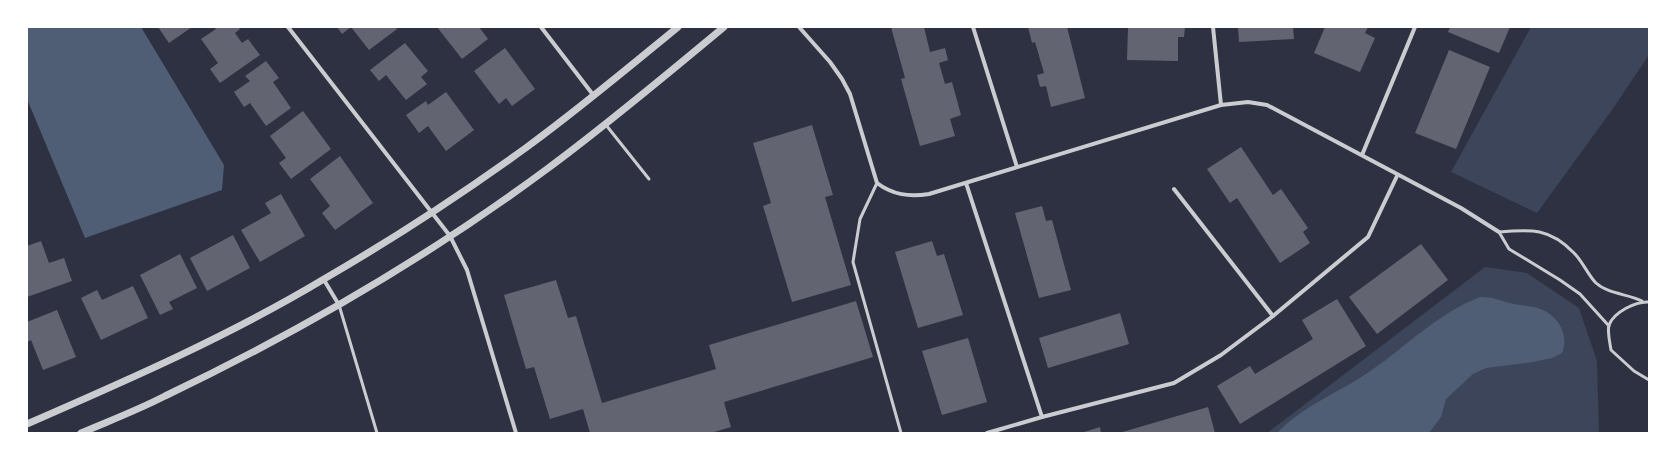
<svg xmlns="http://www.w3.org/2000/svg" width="1676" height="460" viewBox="0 0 1676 460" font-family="Arial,sans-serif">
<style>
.green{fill:#3c4559}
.water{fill:#4f5d75}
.building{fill:#626471}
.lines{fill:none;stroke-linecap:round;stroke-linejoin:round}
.service{stroke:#caccd0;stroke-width:3}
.minor{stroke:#caccd0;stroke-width:4}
.tertiary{stroke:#caccd0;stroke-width:7}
</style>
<rect width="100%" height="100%" fill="#2d3142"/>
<g class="green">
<path d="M 1531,27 L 1649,27 L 1649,55 L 1612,110 L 1537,213 L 1451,172 Z"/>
<path d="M 1485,267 L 1527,273 L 1579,308 L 1597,361 L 1599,433 L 1267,433 Z"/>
</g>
<g class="water">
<path d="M 27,27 L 141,27 L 224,165 L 222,190 L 85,238 L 27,99 Z"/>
<path d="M 1480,297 C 1494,297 1497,300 1510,303 C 1520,306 1533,305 1543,310 C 1560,318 1569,336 1562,353 L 1552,358 L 1533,362 L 1486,368 L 1473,374 L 1446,399 L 1441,417 L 1429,433 L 1279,433 L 1279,431 C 1304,406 1337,393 1366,374 C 1405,348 1436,314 1480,297 Z"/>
</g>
<g class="building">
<path d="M 158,27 L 192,27 L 169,43 Z"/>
<path d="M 214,27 L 238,27 L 240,29 L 235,33 L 242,43 L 248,39 L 260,55 L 220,83 L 210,69 L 218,63 L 201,39 L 216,29 Z"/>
<path d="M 337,27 L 396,27 L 397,29 L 369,50 L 351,27 L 342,34 Z"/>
<path d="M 437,27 L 479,27 L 488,39 L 462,59 Z"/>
<path d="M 891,27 L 924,27 L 930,52 L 945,48 L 948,60 L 939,63 L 945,84 L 952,82 L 961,115 L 950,119 L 955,136 L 920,146 L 901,79 L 905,78 Z"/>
<path d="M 1028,27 L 1067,27 L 1085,98 L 1051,107 L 1046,86 L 1040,87 L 1037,75 L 1044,73 L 1035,42 L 1032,43 Z"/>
<path d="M 1128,27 L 1185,27 L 1184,37 L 1178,37 L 1178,61 L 1127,60 Z"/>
<path d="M 1238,27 L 1293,27 L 1294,39 L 1239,42 Z"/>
<path d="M 1325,27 L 1368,27 L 1365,33 L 1375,38 L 1360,72 L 1314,53 Z"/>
<path d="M 1450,27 L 1510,27 L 1499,53 L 1448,32 Z"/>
<path d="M 405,43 L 428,71 L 421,77 L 427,84 L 406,100 L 386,75 L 379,81 L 370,70 Z"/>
<path d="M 505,48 L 535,89 L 512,106 L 506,98 L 499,104 L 474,71 Z"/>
<path d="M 1449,50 L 1490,67 L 1456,149 L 1415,133 Z"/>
<path d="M 266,61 L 279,78 L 273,82 L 291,108 L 266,126 L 250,103 L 244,107 L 234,92 L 250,81 L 245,76 Z"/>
<path d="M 446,92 L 474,130 L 446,151 L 428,126 L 419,133 L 406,115 L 426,101 L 428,105 Z"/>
<path d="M 303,111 L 331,149 L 291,179 L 279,163 L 286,158 L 270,136 Z"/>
<path d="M 812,125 L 833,195 L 825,197 L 851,285 L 792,302 L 763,206 L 771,203 L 753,143 Z"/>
<path d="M 1241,147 L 1273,195 L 1281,189 L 1308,228 L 1303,232 L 1310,243 L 1280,263 L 1237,198 L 1230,203 L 1207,169 Z"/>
<path d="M 340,156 L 373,203 L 335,230 L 322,213 L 330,206 L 310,179 Z"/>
<path d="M 281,194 L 305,236 L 260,262 L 241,230 L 271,213 L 265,203 Z"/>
<path d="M 1042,206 L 1046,221 L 1052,220 L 1071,290 L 1039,298 L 1015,213 Z"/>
<path d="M 233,235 L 250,268 L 207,291 L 190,258 Z"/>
<path d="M 41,241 L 49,263 L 64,258 L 72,281 L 27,297 L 27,246 Z"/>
<path d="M 932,241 L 937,256 L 944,254 L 963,315 L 918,328 L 895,252 Z"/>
<path d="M 1421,244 L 1448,280 L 1377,334 L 1349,297 Z"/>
<path d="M 180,254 L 197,288 L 169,302 L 173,309 L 160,315 L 140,275 Z"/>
<path d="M 556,280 L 568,318 L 576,316 L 602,403 L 716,369 L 709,345 L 856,301 L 873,357 L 724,402 L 731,427 L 711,433 L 590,433 L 583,409 L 550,419 L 534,367 L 526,369 L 504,295 Z"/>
<path d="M 133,286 L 148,318 L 101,340 L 81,298 L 97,290 L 102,300 Z"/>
<path d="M 1337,299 L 1366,346 L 1240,424 L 1217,386 L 1250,366 L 1255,374 L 1313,339 L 1302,320 Z"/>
<path d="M 57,310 L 76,357 L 43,370 L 31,340 L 27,342 L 27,322 Z"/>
<path d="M 1120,313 L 1129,344 L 1048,368 L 1039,338 Z"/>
<path d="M 968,338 L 987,402 L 942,415 L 922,351 Z"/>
<path d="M 1208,407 L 1215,433 L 1119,433 Z"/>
<path d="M 1100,427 L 1101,433 L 1081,433 Z"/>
</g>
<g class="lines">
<g class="service">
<path d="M 606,125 L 649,179"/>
<path d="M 877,183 L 860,219 L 853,262 L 901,433"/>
<path d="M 1649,302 C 1636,301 1614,312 1609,325 C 1607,331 1610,343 1611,350 L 1634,371 L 1649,380"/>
<path d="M 339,305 L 377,433"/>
<path d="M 1609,326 L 1580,294 L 1560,280 L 1509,249 L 1499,232 C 1531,229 1550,228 1574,253 C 1583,262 1588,275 1596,283 C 1608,294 1628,294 1642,301"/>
</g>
<g class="minor">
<path d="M 288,27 L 450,236 L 467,270 L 516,433"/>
<path d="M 541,27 L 594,96"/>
<path d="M 799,27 L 830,62 L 842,79 L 850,94 L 877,183 C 893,195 909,197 929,194 L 1221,105 L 1248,102 L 1267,105 L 1461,208 L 1499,232"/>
<path d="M 973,27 L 1017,167"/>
<path d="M 1213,27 L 1221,105"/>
<path d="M 1362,155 L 1415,27"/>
<path d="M 966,183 L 1042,417"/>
<path d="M 1174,189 L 1273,316"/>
<path d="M 324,280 L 339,305"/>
<path d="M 987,433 L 1042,417 L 1174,383 L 1221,355 L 1273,316 L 1368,237 L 1397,176"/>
</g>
<g class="tertiary">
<path d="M 27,424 C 128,380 229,336 324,279 C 393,239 462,194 527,147 C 579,109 628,68 678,27"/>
<path d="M 81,433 C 109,421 138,410 165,396 C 299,332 428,257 547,169 C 608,124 666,75 724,27"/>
</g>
</g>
<rect width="1676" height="460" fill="none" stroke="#ffffff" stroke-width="56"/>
</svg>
